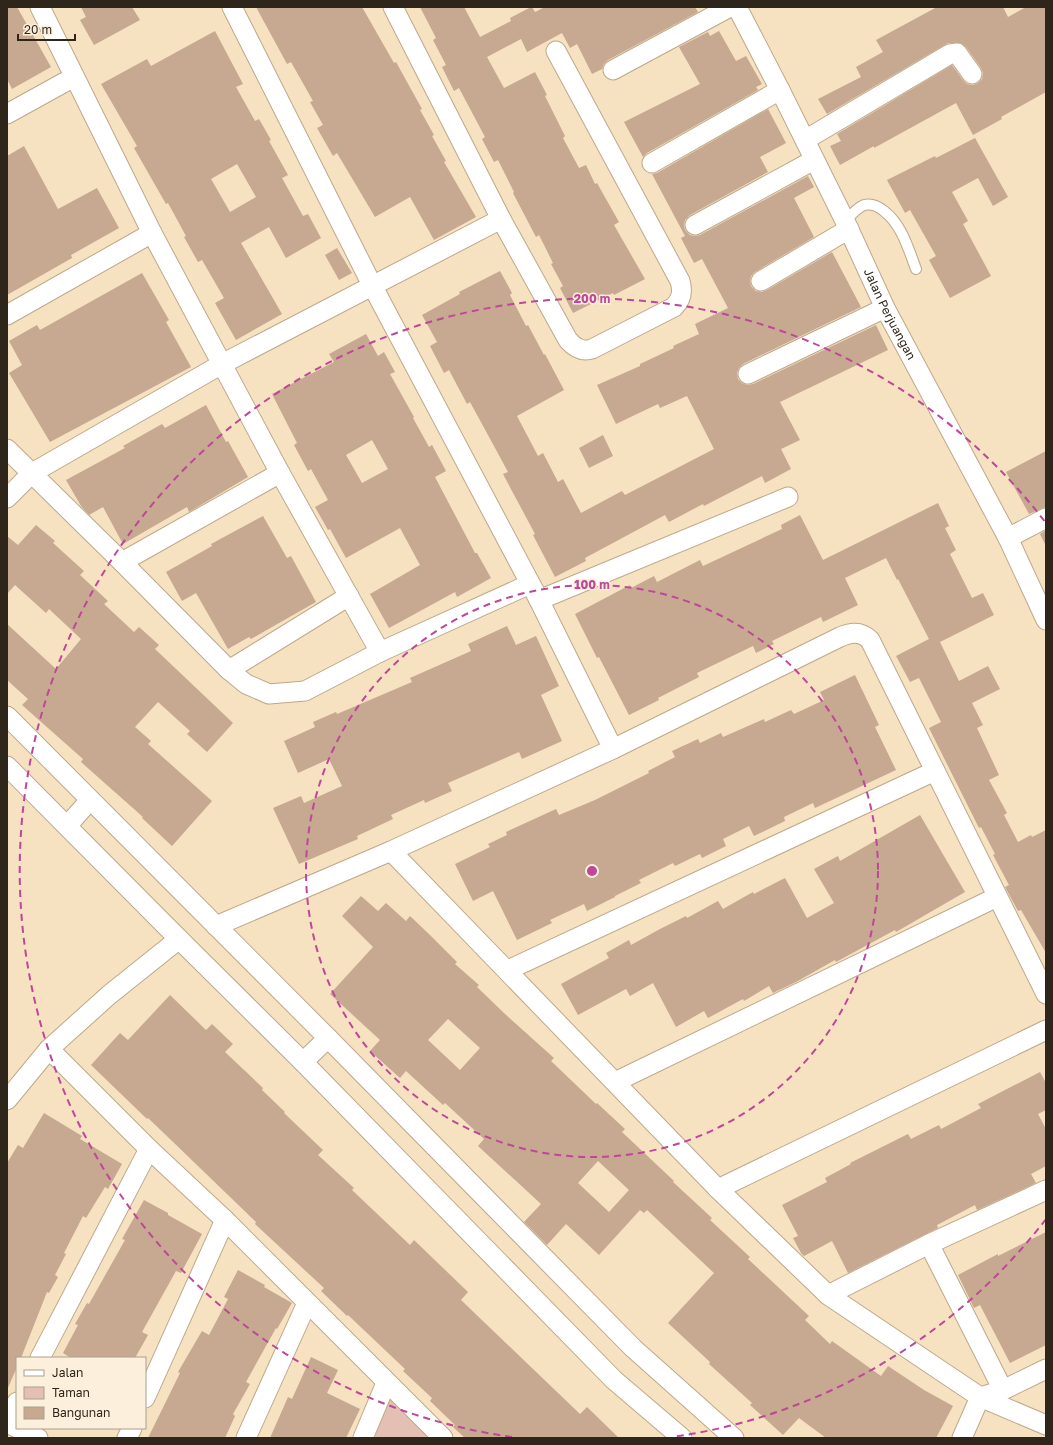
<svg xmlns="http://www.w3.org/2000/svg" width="1053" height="1445" viewBox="0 0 1053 1445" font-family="'Golos Text',sans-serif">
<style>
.green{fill:#e3c0b3}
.building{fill:#c7a891;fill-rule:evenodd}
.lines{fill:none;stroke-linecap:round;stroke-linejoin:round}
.lane-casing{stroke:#bda98a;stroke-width:12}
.street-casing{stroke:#bda98a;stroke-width:21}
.lane{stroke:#fff;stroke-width:10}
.street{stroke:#fff;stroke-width:19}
.ring{fill:none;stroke:#bf4699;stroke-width:2;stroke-dasharray:7 5}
.labels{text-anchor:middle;stroke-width:3;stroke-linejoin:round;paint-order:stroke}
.street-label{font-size:12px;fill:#2e261a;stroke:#fcf0dc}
.centre{fill:#bf4699;stroke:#fcf0dc;stroke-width:2}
.ring-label{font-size:12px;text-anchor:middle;font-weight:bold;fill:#bf4699;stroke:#fcf0dc;stroke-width:3;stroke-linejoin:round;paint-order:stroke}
</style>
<rect width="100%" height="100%" fill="#f6e1c1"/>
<path class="green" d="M 387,1384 L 440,1438 L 365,1438 Z"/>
<g class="building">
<path d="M 7,7 L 17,7 L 51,67 L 12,89 L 7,79 Z"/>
<path d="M 81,7 L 132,7 L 140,20 L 94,45 L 80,20 L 86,17 Z"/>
<path d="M 256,7 L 362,7 L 394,63 L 396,62 L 422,109 L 420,110 L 434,135 L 432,136 L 446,161 L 444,162 L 476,217 L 434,240 L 410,197 L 375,217 L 337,153 L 333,156 L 317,128 L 323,125 L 310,102 L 313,101 L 291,62 L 287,64 Z"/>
<path d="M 420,7 L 464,7 L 480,37 L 511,21 L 510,18 L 531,7 L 532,7 L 535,12 L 545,7 L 695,7 L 698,12 L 608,60 L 604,64 L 602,69 L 592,74 L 577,44 L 570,48 L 562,33 L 527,52 L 521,39 L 487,57 L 504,88 L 535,72 L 547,95 L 545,96 L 565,136 L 563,138 L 579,168 L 586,165 L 595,184 L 597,183 L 619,222 L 614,225 L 645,279 L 614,295 L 613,293 L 573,313 L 560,288 L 563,286 L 551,264 L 553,263 L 539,235 L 536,237 L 513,193 L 514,192 L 498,160 L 494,162 L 482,139 L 485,137 L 459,88 L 454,91 L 442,67 L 446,65 L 433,40 L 436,38 Z"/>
<path d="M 937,7 L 1003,7 L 1008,17 L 1026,7 L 1046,7 L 1046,92 L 1001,117 L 1002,119 L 973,135 L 956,103 L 874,148 L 874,146 L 840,165 L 830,146 L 841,141 L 837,134 L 952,65 L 963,80 L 967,84 L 973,85 L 978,83 L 982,79 L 983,73 L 981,68 L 966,47 L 961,43 L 948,43 L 827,114 L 818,99 L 861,77 L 856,67 L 883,52 L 876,40 Z"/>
<path d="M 215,31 L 243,84 L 236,87 L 255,121 L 259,119 L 271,140 L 269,141 L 288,175 L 282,178 L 303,216 L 308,214 L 321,238 L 286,258 L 269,227 L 241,243 L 282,314 L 236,340 L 215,303 L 224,298 L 202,260 L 198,262 L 184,237 L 186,236 L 168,203 L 166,204 L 134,148 L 137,146 L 101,84 L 147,59 L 151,66 ZM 237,164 L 256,197 L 230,212 L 211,179 Z"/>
<path d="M 719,31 L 736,61 L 746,56 L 762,84 L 756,87 L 758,90 L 647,153 L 643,157 L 624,122 L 700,84 L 679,47 L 708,32 L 710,36 Z"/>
<path d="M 768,109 L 786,143 L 760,157 L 768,172 L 690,215 L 685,220 L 684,225 L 685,230 L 690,235 L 695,236 L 700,235 L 808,176 L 814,187 L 794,198 L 814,237 L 755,272 L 751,276 L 750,281 L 751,286 L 756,291 L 762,292 L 767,290 L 832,252 L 861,307 L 743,364 L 739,368 L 737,373 L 738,379 L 742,383 L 747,385 L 753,384 L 876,325 L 888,350 L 780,402 L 800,440 L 781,449 L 791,469 L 765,483 L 762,476 L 704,506 L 703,504 L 669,522 L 665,515 L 585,558 L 586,561 L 555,577 L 533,535 L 535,534 L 503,474 L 508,472 L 488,435 L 470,402 L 467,404 L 449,370 L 444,373 L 430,346 L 437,342 L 422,315 L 460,294 L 459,292 L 500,271 L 512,293 L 510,295 L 526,326 L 528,325 L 544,355 L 545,354 L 564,390 L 517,416 L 538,456 L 543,453 L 558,482 L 563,479 L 581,513 L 622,491 L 625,495 L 714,449 L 687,396 L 660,408 L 658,404 L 616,424 L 597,385 L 640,366 L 640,364 L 674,348 L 673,346 L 699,334 L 695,324 L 728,308 L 702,259 L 694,263 L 681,238 L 685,236 L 652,174 L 657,173 Z"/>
<path d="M 975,138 L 1008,197 L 993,206 L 978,178 L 952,192 L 968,221 L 963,224 L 991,276 L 950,298 L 929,260 L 936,256 L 910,210 L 905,213 L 887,180 L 935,156 L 936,158 Z"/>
<path d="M 24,146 L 58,209 L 97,188 L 119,228 L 71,255 L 72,258 L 7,295 L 7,156 Z"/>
<path d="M 337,248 L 352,273 L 339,280 L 325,255 Z"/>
<path d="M 142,273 L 169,320 L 166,322 L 191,367 L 50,442 L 9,373 L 22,365 L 9,341 L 37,325 L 40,330 Z"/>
<path d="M 366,334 L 378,356 L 384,352 L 395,372 L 390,374 L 414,417 L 413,418 L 429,447 L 432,445 L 446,471 L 435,477 L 475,553 L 477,553 L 491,578 L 457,597 L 455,592 L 389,628 L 370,594 L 420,565 L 400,528 L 346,558 L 330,529 L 328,530 L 315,507 L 328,500 L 311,469 L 308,471 L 294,445 L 297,443 L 272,394 L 334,362 L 329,354 ZM 372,440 L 388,469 L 362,483 L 346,455 Z"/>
<path d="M 206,405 L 226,442 L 228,441 L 248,477 L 189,512 L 187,507 L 123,544 L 103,507 L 89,515 L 81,506 L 66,480 L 125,448 L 123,446 L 162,424 L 165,428 Z"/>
<path d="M 603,435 L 613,456 L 589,468 L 579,448 Z"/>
<path d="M 1046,451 L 1046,507 L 1029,514 L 1006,472 Z"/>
<path d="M 938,503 L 949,526 L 945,528 L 956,550 L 950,554 L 972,598 L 983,593 L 994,615 L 940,642 L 959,681 L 988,666 L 1000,689 L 972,703 L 983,725 L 977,728 L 999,775 L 989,780 L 1007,813 L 1004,815 L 1018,842 L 1031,835 L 1032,837 L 1046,830 L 1046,953 L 1021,910 L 1018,911 L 1005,887 L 1009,885 L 993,855 L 995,854 L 981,827 L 979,828 L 929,728 L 941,722 L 919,678 L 910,682 L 896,656 L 929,639 L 898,579 L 897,580 L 886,558 L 845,578 L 858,605 L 823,622 L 821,617 L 772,641 L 774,644 L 756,653 L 753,646 L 697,673 L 699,677 L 658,698 L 659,700 L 629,715 L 599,657 L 597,658 L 575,614 L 630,585 L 631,588 L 654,576 L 657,582 L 700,560 L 703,566 L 782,529 L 781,525 L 800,515 L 823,560 Z"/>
<path d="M 263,516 L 287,558 L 291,556 L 316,602 L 251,639 L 249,637 L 228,649 L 196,593 L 182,601 L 166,572 L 212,546 L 211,544 Z"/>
<path d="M 36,525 L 55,541 L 53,543 L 84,571 L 80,575 L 108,601 L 104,604 L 134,632 L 139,627 L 159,645 L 155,649 L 233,723 L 207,752 L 187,734 L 190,731 L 158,702 L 135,727 L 151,741 L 148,744 L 212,801 L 172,846 L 142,818 L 143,817 L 81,762 L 83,759 L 22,705 L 28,699 L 7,680 L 7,624 L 56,669 L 81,639 L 49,609 L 46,613 L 15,585 L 7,594 L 7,536 L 18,545 Z"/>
<path d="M 1046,530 L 1046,546 L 1040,534 Z"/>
<path d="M 507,626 L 516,645 L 536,636 L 559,686 L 541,695 L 562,741 L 522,759 L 519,752 L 448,783 L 452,791 L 425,803 L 424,800 L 391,815 L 393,819 L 357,836 L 358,839 L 299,864 L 273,808 L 301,796 L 304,803 L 342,786 L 329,759 L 298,773 L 284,741 L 315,727 L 313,722 L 336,712 L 337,714 L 412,682 L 410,678 L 471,651 L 468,644 Z"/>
<path d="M 855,675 L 879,725 L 875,727 L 896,770 L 815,808 L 813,803 L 784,817 L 785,821 L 754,836 L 749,826 L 723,839 L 726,846 L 702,858 L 700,854 L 675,866 L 673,863 L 639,880 L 641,883 L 615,896 L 615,897 L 587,911 L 584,904 L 550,920 L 552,923 L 517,940 L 493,891 L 473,901 L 455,864 L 490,847 L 488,844 L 507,835 L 506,832 L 556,809 L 559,815 L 595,800 L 649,773 L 648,771 L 675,757 L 672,751 L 698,739 L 700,743 L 721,733 L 723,737 L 764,719 L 765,722 L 791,710 L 794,714 L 824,700 L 820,692 Z"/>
<path d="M 920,815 L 965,892 L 896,932 L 895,930 L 836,962 L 835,960 L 796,982 L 773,993 L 769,986 L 744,1001 L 743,999 L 708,1018 L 704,1011 L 676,1027 L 653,983 L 630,996 L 626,989 L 578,1015 L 561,984 L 609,958 L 606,953 L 629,940 L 631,945 L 660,929 L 686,916 L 687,918 L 718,901 L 723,909 L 753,892 L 754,894 L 785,878 L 807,918 L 834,903 L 814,869 L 838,856 L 840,861 Z"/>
<path d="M 361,896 L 378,911 L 386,903 L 406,921 L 410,916 L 431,936 L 457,962 L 455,964 L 479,985 L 477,987 L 505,1014 L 554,1058 L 551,1061 L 596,1104 L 597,1103 L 625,1129 L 622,1132 L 674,1181 L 673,1182 L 712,1218 L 710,1220 L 750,1257 L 748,1259 L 809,1316 L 805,1320 L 830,1344 L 832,1341 L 881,1376 L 888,1366 L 924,1390 L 953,1406 L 936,1438 L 826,1438 L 799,1418 L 783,1435 L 750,1405 L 752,1403 L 709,1364 L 710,1362 L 668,1323 L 714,1273 L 647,1210 L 644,1213 L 640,1210 L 599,1255 L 566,1224 L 547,1245 L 524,1222 L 541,1204 L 478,1146 L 484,1139 L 445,1103 L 443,1105 L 406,1071 L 400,1078 L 370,1051 L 380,1040 L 330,994 L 373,947 L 342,916 ZM 448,1019 L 480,1048 L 460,1070 L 428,1040 ZM 598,1161 L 629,1190 L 609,1212 L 578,1183 Z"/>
<path d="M 170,995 L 206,1030 L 212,1024 L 233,1044 L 225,1052 L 263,1088 L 262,1090 L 285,1112 L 284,1113 L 323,1150 L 318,1155 L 354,1188 L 352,1190 L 410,1245 L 414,1240 L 468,1292 L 461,1300 L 580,1414 L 587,1407 L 619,1438 L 465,1438 L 453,1427 L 455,1425 L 430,1401 L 432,1398 L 403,1371 L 405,1369 L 348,1315 L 347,1316 L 321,1291 L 324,1288 L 255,1224 L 256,1222 L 171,1140 L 148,1118 L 147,1119 L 91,1065 L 120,1033 L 128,1040 Z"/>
<path d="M 1040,1072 L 1046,1083 L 1046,1110 L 1038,1114 L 1046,1129 L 1046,1166 L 1031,1174 L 1036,1183 L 977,1210 L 975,1205 L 937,1225 L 938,1228 L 848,1273 L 832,1241 L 804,1256 L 801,1253 L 793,1238 L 798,1236 L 782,1205 L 827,1182 L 825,1178 L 851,1164 L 850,1163 L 908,1134 L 911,1139 L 939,1125 L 941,1129 L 981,1108 L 978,1104 Z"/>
<path d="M 44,1113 L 82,1136 L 80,1139 L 122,1164 L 108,1189 L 105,1187 L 86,1218 L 83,1216 L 64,1253 L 66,1254 L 55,1275 L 58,1277 L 49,1293 L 47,1292 L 21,1358 L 17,1358 L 17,1367 L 7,1390 L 7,1163 L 18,1145 L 23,1148 Z"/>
<path d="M 144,1200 L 168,1213 L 168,1215 L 202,1234 L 181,1273 L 176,1271 L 142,1332 L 148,1335 L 135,1358 L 71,1358 L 63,1353 L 78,1325 L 75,1324 L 87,1303 L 89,1304 L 125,1240 L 122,1239 Z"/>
<path d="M 1046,1232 L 1046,1345 L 1010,1363 L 980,1305 L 974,1308 L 958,1275 L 998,1254 L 998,1256 Z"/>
<path d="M 238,1270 L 265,1285 L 264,1287 L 292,1303 L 277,1329 L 276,1328 L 246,1382 L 250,1384 L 233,1414 L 235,1416 L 225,1438 L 148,1438 L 180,1373 L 178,1372 L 202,1331 L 209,1335 L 228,1299 L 224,1297 Z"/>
<path d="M 311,1357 L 338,1370 L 327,1393 L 360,1409 L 346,1438 L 270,1438 L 288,1397 L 292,1399 Z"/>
</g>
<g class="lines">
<defs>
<path id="lane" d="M 845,221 C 850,216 857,208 864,205 C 872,203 878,206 884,211 C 902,225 908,248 916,269"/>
<g id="street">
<path d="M 40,7 L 152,233 L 280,473"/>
<path d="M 232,7 L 373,287 L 539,600 L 613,749"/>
<path d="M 393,7 L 501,219 L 568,340 C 575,348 582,352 592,349 L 674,307 C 682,299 683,291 680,281 L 556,51"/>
<path id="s1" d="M 737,7 L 780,90 L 845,221 L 885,308 L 1008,538 L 1046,620"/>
<path d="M 613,70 L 730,7"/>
<path d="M 7,114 L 74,77"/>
<path d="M 805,140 L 950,54 L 957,53 L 972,74"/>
<path d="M 652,163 L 780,90"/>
<path d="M 695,225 L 814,160"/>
<path d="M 761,281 L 849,229"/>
<path d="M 7,315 L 152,233"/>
<path d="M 748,374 L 885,308"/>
<path d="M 7,449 L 122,562 L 229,670 L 246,684 L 269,694 L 305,691 L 380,652 L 530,584"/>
<path d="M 7,498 L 32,473 L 222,364 L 501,219"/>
<path d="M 1008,538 L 1046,518"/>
<path d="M 122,562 L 280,473 L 380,652"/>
<path d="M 539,600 L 788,497"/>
<path d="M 229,670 L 349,596"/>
<path d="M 7,716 L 328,1038 L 633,1348 L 734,1438"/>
<path d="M 7,766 L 179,939 L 303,1062 L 614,1380 L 682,1438"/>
<path d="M 67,826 L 90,800"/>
<path d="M 391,851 L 718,1189 L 828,1295 L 980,1397 L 1046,1425"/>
<path d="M 216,926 L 391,851 L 613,749 L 840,637 C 851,632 861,631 870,640 L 1046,994"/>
<path d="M 508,970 L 935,771"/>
<path d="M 49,1049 L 149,1149 L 225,1220 L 443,1438"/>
<path d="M 303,1062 L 328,1038"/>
<path d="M 615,1082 L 997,897"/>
<path d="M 7,1100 L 49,1049 L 109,995 L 179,939"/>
<path d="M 718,1189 L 1046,1030"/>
<path d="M 929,1244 L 1003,1390"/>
<path d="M 828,1295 L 929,1244 L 1046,1190"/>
<path d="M 40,1358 L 149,1149"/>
<path d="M 145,1398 L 225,1220"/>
<path d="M 7,1421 L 17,1402"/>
<path d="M 7,1423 L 38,1438"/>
<path d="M 127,1438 L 132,1428"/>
<path d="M 246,1438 L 307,1303"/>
<path d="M 363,1438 L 386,1383"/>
<path d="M 962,1438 L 980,1397 L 1003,1390 L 1046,1369"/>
</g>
</defs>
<use href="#lane" class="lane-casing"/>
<use href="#street" class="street-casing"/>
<use href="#lane" class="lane"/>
<use href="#street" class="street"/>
</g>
<g class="ring">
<circle cx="592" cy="871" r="286"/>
<path d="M1046 1219A572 572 0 0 1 672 1437M512 1437A572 572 0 1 1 1046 523"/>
</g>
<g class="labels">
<g class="street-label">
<text dy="4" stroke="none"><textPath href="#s1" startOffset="343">Jalan Perjuangan</textPath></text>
</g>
</g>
<circle cx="592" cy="871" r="6" class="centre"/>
<g class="ring-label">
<text x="592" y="303">200 m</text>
<text x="592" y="589">100 m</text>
</g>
<rect width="1053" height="1445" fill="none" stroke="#2e261a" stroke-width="16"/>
<rect x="16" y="1357" width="130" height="72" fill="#fcf0dc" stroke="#aa9f8e"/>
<rect x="24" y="1370" width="20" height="6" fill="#ffffff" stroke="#aa9f8e"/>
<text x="52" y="1377" font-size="12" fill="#2e261a">Jalan</text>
<rect x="24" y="1387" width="20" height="12" fill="#e3c0b3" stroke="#aa9f8e"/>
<text x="52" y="1397" font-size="12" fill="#2e261a">Taman</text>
<rect x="24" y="1407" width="20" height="12" fill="#c7a891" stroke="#aa9f8e"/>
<text x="52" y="1417" font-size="12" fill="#2e261a">Bangunan</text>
<path d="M18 34v6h57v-6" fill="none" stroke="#2e261a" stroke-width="2"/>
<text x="24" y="34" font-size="12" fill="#2e261a" stroke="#fcf0dc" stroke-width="3" paint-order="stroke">20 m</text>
</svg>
